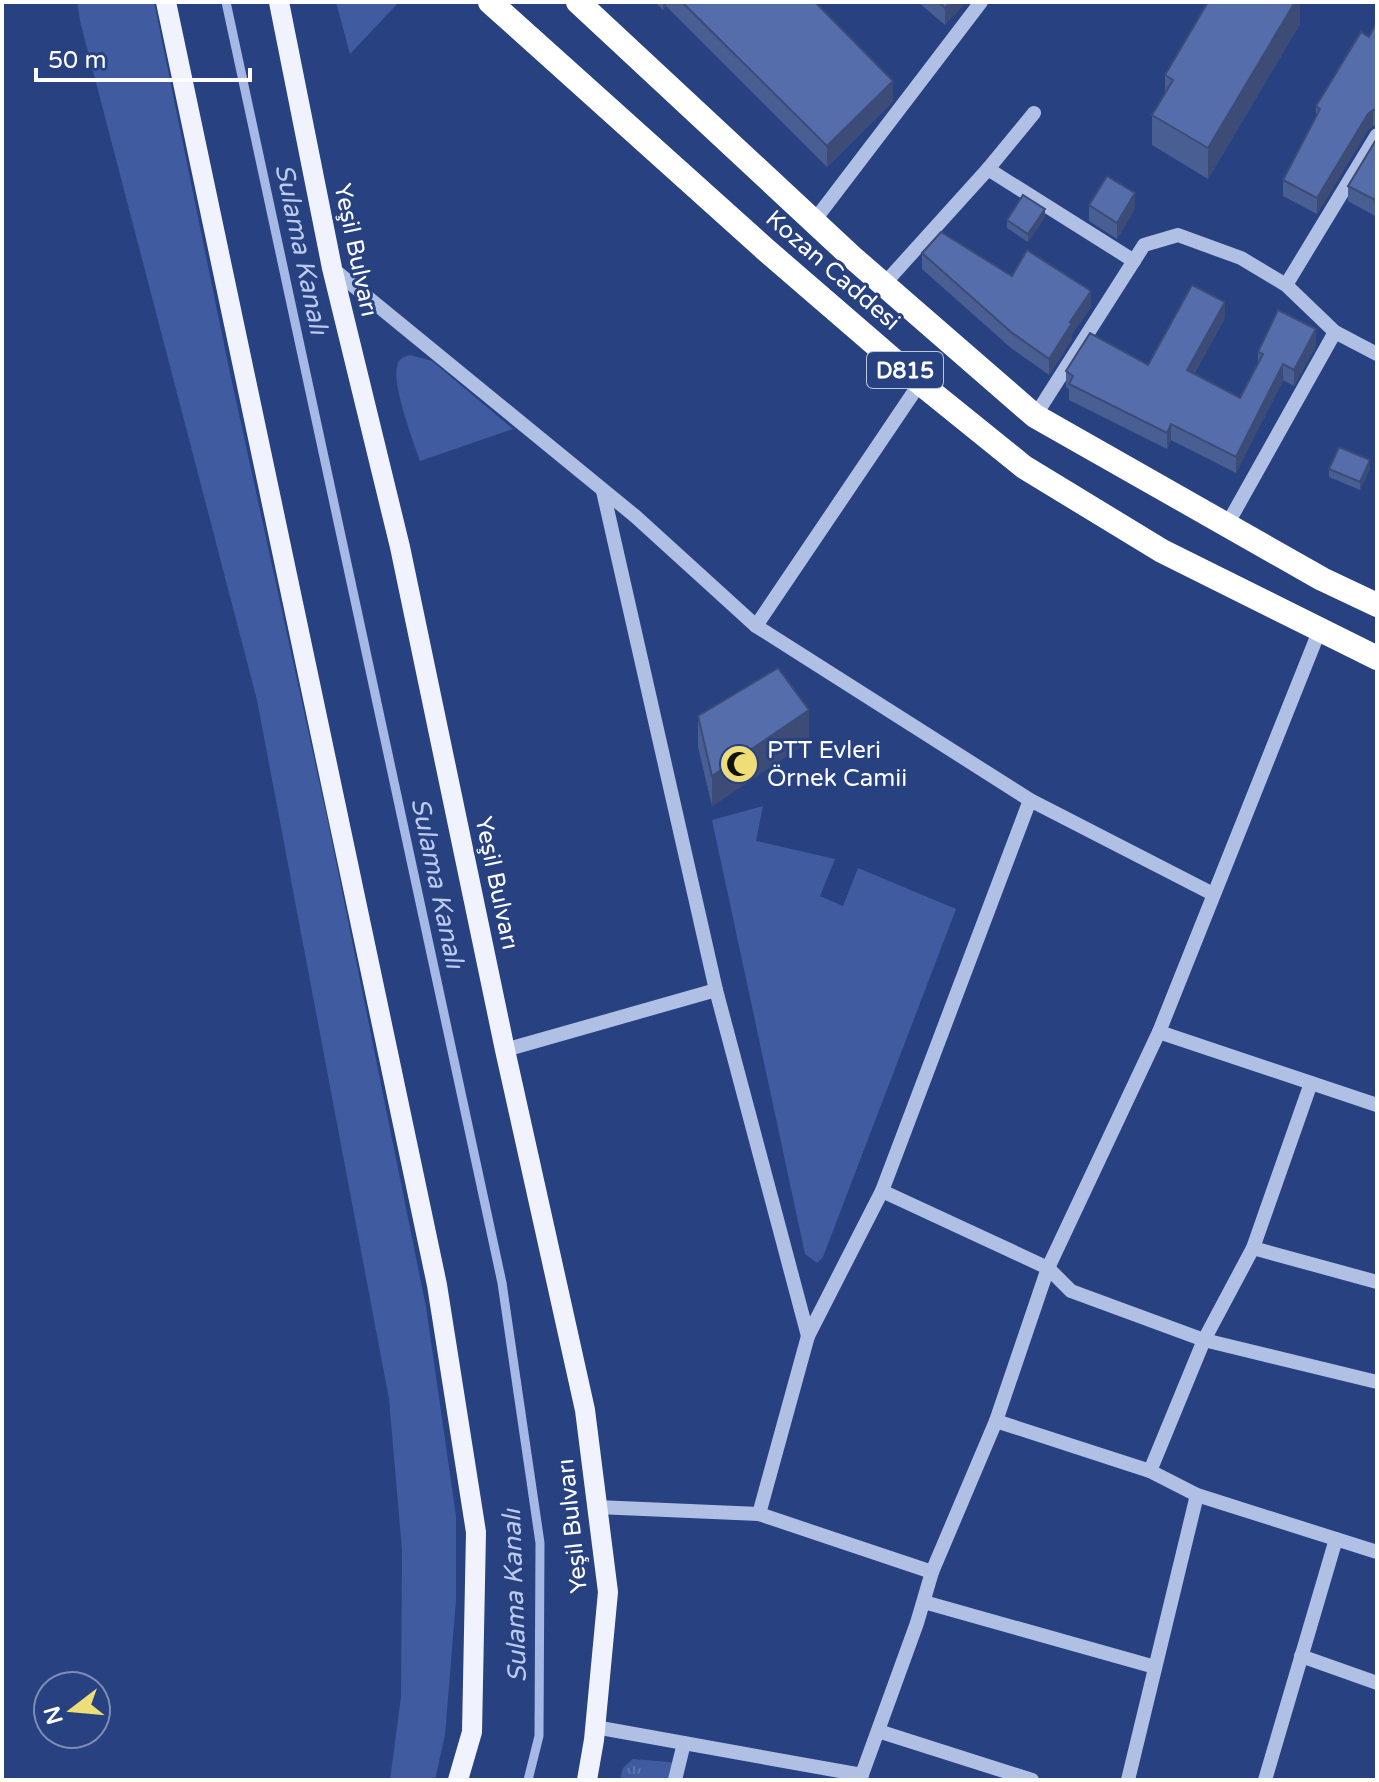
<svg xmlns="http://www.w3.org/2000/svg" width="1379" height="1782" viewBox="0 0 1379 1782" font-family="'Varela Round',sans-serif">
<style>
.grass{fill:url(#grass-tufts)}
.park{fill:#405b9f}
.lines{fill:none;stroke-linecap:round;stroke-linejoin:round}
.stream{stroke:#a5b8e6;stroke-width:9}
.minor{stroke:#b0c0e5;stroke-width:14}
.major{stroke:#f0f3fd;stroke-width:20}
.highway{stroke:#fff;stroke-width:24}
.wall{fill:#495e92}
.shaded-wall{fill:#3c4c77}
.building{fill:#556daa;stroke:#3c4c77;stroke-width:2}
.labels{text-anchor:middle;stroke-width:6;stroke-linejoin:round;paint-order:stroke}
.shield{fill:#284180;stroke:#bec6d9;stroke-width:2}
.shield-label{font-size:22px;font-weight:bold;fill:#fff}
.street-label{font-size:24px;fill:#fff;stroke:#284180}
.poi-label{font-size:24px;fill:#fff;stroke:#284180;text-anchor:start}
.water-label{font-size:26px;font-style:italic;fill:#bbcaed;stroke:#284180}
</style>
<defs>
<pattern id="grass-tufts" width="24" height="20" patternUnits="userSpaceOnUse" patternTransform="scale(2)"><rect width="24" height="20" fill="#405b9f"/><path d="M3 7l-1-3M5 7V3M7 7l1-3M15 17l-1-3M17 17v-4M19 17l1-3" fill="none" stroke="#5d74ad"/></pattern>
</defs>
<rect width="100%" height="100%" fill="#284180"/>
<path class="grass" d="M 633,1759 L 680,1763 L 674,1780 L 620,1780 L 623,1768 Z"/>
<g class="park">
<path d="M 77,2 L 154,2 L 227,359 L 328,822 L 426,1307 L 456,1516 L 456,1600 L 445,1735 L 435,1780 L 390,1780 L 401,1697 L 402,1550 L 389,1399 L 257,700 L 81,25 Z"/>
<path d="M 336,2 L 399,2 L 350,54 Z"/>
<path d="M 410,355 L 432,361 L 513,429 L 420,461 C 413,440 392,386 397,367 C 398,359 403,357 410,355 Z"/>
<path d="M 763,806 L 756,841 L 835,859 L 820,896 L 843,906 L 858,868 L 956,909 L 823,1257 L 817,1263 L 805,1254 L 712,820 Z"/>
</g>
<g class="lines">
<path class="stream" d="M 226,2 L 502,1283 L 540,1543 L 539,1736 L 528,1780"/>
<g class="minor">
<path d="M 988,169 L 1134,261"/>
<path d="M 814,221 L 981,2"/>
<path d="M 333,269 L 635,516 L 756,626 L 1030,800 L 1213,894"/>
<path d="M 885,283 L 988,169 L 1034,113"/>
<path d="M 1286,285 L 1377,135"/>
<path d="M 1035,416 L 1144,245 L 1178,235 L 1241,258 L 1286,285 L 1335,332 L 1377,354"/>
<path d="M 603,491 L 716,990 L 808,1336"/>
<path d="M 1228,523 L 1335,332"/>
<path d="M 756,626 L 920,383"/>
<path d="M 1159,1032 L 1377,1105"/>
<path d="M 505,1050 L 716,990"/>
<path d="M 882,1191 L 1048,1268 L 1071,1291 L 1204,1340 L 1377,1382"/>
<path d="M 1253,1248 L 1377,1282"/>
<path d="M 996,1421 L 1150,1471 L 1197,1495 L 1377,1552"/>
<path d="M 1150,1471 L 1204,1340 L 1253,1248 L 1311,1083"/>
<path d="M 597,1507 L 759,1514 L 932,1572"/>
<path d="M 759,1514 L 808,1336 L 882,1191 L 1030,800"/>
<path d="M 924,1602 L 1155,1667"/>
<path d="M 1301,1656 L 1377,1683"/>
<path d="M 595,1727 L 862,1775"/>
<path d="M 878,1731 L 1032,1780"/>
<path d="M 675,1780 L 684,1743"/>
<path d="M 860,1780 L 917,1623 L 932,1572 L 996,1421 L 1048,1268 L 1159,1032 L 1320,629"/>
<path d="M 1128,1780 L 1197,1495"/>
<path d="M 1265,1780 L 1336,1539"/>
</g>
<g class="major">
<path d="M 166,2 L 437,1285 L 476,1532 L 472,1732 L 458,1780"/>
<path d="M 279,2 L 332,268 L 400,547 L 505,1050 L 585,1410 L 608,1592 L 594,1740 L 587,1780"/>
</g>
<g class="highway">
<path d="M 490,2 L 766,250 L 920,383 L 1024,467 L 1162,551 L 1377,658"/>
<path d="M 578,2 L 852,257 L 1035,416 L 1322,579 L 1377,605"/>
</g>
</g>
<g class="wall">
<path d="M 655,2 L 815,2 L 893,101 L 827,167 L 666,6 L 663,10 Z"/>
<path d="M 918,2 L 966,2 L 945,25 Z"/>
<path d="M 1300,2 L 1300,24 L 1208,179 L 1152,145 L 1152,115 L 1165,93 L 1165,75 Z"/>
<path d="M 1377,21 L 1377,126 L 1373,126 L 1368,130 L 1317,214 L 1283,196 L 1283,180 L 1316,117 L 1316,106 L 1369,37 Z"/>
<path d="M 1377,138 L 1377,217 L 1348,201 L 1348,186 Z"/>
<path d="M 1089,205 L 1135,209 L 1117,239 L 1089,221 Z"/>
<path d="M 1045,217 L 1028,242 L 1007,228 L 1007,220 Z"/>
<path d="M 922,253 L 1012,276 L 1091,307 L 1072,334 L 1072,339 L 1049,375 L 1011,348 L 922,269 Z"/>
<path d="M 1225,318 L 1194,374 L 1240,398 L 1258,364 L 1258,352 L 1316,345 L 1294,386 L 1283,380 L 1236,473 L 1171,440 L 1167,449 L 1069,400 L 1069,389 L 1066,387 L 1066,371 L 1148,365 Z"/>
<path d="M 1370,468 L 1360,490 L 1329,477 L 1329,469 Z"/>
<path d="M 698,716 L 809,741 L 712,806 L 698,747 Z"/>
</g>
<g class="shaded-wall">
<path d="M 663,2 L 666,2 L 666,6 L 663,10 Z"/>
<path d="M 950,2 L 966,2 L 945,25 L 945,8 Z"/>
<path d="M 1295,2 L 1300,2 L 1300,24 L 1208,179 L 1208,148 Z"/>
<path d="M 893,81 L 893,101 L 827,167 L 827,146 Z"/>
<path d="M 1373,110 L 1373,126 L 1368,130 L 1317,214 L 1317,198 L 1368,114 Z"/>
<path d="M 1135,193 L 1135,209 L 1117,239 L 1117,223 Z"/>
<path d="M 1045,209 L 1045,217 L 1028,242 L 1028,234 Z"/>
<path d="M 1091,291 L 1091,307 L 1072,334 L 1072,339 L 1049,375 L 1049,359 L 1070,322 Z"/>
<path d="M 1225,302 L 1225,318 L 1187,386 L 1187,370 Z"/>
<path d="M 1316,329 L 1316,345 L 1294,386 L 1294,370 Z"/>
<path d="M 1283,364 L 1283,380 L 1236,473 L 1236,457 Z"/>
<path d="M 1171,424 L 1171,440 L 1167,449 L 1167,433 Z"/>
<path d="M 1370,460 L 1370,468 L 1360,490 L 1360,482 Z"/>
<path d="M 809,710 L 809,741 L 712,806 L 712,776 Z"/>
</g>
<g class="building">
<path d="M 682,2 L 815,2 L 893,81 L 827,146 Z"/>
<path d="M 939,2 L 950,2 L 945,8 Z"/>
<path d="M 1208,2 L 1295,2 L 1208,148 L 1152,115 L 1173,80 L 1165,75 Z"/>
<path d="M 1377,21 L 1377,110 L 1373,110 L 1368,114 L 1317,198 L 1283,180 L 1320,109 L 1316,106 L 1361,32 L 1369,37 Z"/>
<path d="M 1377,138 L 1377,201 L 1348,186 Z"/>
<path d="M 1107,176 L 1135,193 L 1117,223 L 1089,205 Z"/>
<path d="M 1023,195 L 1045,209 L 1028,234 L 1007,220 Z"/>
<path d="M 941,232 L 1012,276 L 1027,250 L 1091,291 L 1070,322 L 1072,323 L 1049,359 L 1011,332 L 922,253 Z"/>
<path d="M 1192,285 L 1225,302 L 1187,370 L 1240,398 L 1263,354 L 1258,352 L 1278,310 L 1316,329 L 1294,370 L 1283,364 L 1236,457 L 1171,424 L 1167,433 L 1069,384 L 1073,376 L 1066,371 L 1090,333 L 1148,365 Z"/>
<path d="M 1339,447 L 1370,460 L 1360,482 L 1329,469 Z"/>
<path d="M 778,668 L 809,710 L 712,776 L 698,716 Z"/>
</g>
<defs>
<symbol id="mosque-disc" viewBox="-11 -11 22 22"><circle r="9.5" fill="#edde77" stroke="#284180"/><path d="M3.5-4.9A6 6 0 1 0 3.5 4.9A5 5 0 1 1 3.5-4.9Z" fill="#111"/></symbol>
</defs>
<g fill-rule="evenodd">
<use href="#mosque-disc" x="717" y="742" width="44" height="44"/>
</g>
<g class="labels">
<rect class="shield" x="867" y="352" width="76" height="36" rx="6"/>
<g class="shield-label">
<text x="905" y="378">D815</text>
</g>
<g class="street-label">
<text transform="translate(356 250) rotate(78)" y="8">Yeşil Bulvarı</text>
<text transform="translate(833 270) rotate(41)" y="8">Kozan Caddesi</text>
<text transform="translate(497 883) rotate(78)" y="8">Yeşil Bulvarı</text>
<text transform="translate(572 1526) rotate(-96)" y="8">Yeşil Bulvarı</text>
</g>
<g class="poi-label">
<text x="767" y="758">PTT Evleri<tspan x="767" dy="28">Örnek Camii</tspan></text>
</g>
<g class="water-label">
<text transform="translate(302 249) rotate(78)" y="9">Sulama Kanalı</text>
<text transform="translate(438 883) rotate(78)" y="9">Sulama Kanalı</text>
<text transform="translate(514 1596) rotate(-92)" y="9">Sulama Kanalı</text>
</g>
</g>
<rect width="1379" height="1782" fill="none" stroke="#ffffff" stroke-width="8"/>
<g transform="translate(72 1710) rotate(254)"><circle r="38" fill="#284180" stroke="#7e8db3" stroke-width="2"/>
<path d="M0-6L14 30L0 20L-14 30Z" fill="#edde77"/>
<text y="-12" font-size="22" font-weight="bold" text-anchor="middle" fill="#ffffff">N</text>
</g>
<path d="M36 68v12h214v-12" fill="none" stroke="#ffffff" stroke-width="4"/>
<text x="48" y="68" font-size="24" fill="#ffffff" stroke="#284180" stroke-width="6" paint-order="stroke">50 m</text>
</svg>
